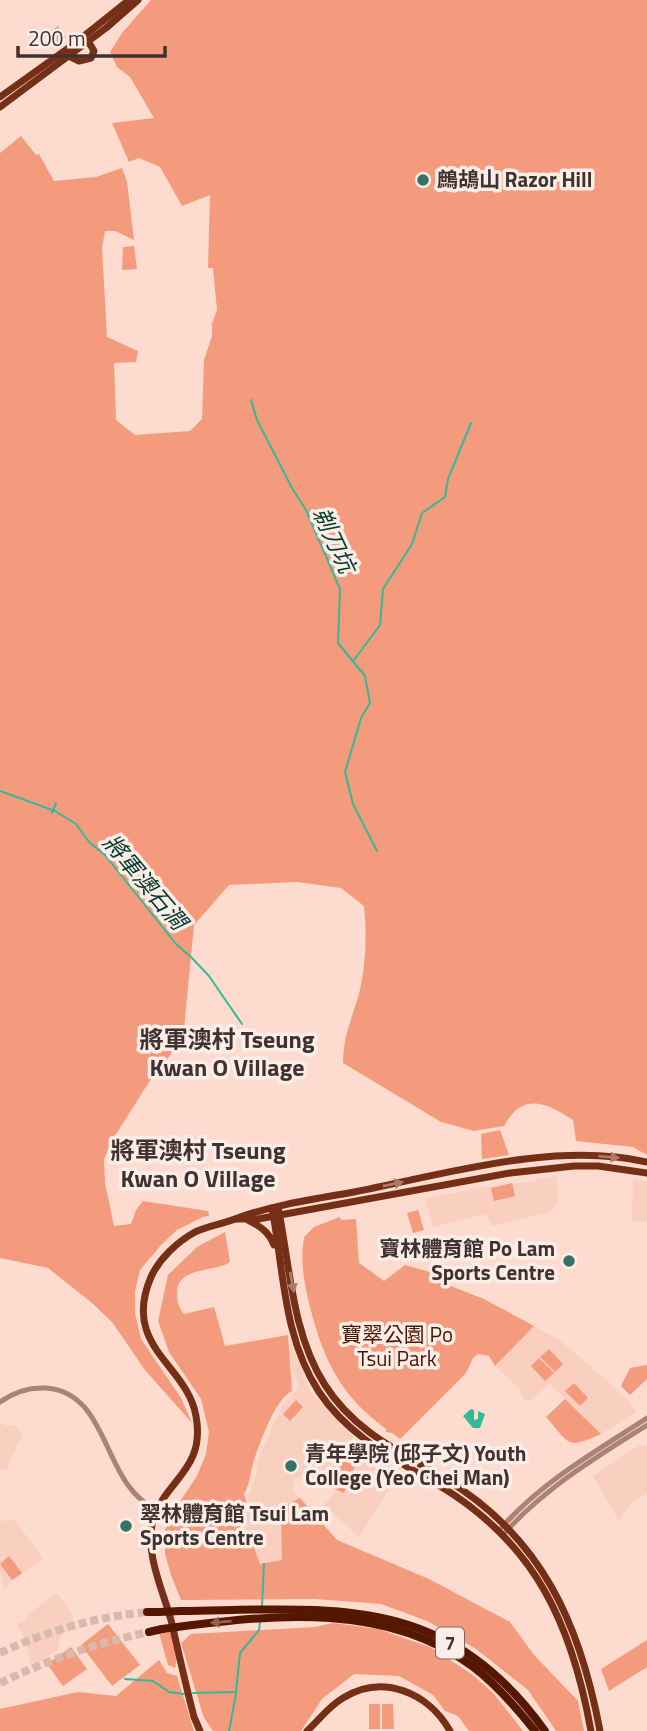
<svg xmlns="http://www.w3.org/2000/svg" width="647" height="1731" viewBox="0 0 647 1731" font-family="'Titillium Web','Noto Sans TC',sans-serif">
<style>
.built{fill:#f9cfc0}
.green{fill:#f49b7d}
.water{fill:#35b998}
.lines{fill:none;stroke-linecap:round;stroke-linejoin:round}
.stream{stroke:#35b998;stroke-width:2}
.highway-tunnel{stroke:#d8b9af;stroke-width:8;stroke-dasharray:8 4;stroke-linecap:butt}
.minor{stroke:#ab8274;stroke-width:5}
.major{stroke:#742f16;stroke-width:7}
.highway{stroke:#561700;stroke-width:8}
.highway-bridge{stroke:#561700;stroke-width:8}
.oneway{fill:#aa7b6a}
.oneway2{fill:#906251}
.poi-dot{fill:#357462;stroke:#fbede8;stroke-width:2.5}
.labels{text-anchor:middle;stroke-width:7;stroke-linejoin:round;paint-order:stroke}
.shield{fill:#fbede8;stroke:#786a66;stroke-width:2}
.shield-label{font-size:19px;font-weight:bold;fill:#40322e}
.poi-label{font-size:21px;font-weight:bold;fill:#40322e;stroke:#fbede8;text-anchor:start}
.park-label{font-size:21px;fill:#4d1400;stroke:#fbede8}
.water-label{font-size:23px;font-style:italic;fill:#003a2d;stroke:#fbede8}
.quarter-label{font-size:24px;font-weight:bold;fill:#40322e;stroke:#fbede8}
</style>
<rect width="100%" height="100%" fill="#fedbcf"/>
<g class="built">
<path d="M 557,1175 L 558,1200 L 552,1210 L 546,1213 L 492,1226 L 485,1214 L 433,1227 L 425,1199 L 478,1188 L 529,1182 Z"/>
<path d="M 633,1179 L 647,1181 L 647,1221 L 632,1221 Z"/>
<path d="M 534,1326 L 561,1341 L 581,1358 L 628,1400 L 636,1412 L 601,1434 L 549,1383 L 532,1400 L 525,1400 L 518,1388 L 495,1366 Z"/>
<path d="M 291,1343 L 311,1393 L 353,1437 L 344,1451 L 338,1449 L 328,1472 L 323,1471 L 315,1490 L 315,1483 L 309,1477 L 301,1476 L 295,1480 L 293,1490 L 300,1498 L 288,1504 L 281,1521 L 282,1560 L 260,1565 L 248,1532 L 240,1529 L 248,1507 L 247,1500 L 256,1475 L 257,1463 L 273,1424 L 283,1405 L 299,1388 L 289,1354 Z"/>
<path d="M 0,1423 L 7,1426 L 16,1425 L 22,1434 L 7,1470 L 0,1468 Z"/>
<path d="M 354,1438 L 399,1473 L 359,1537 L 324,1505 L 336,1491 L 345,1493 L 360,1458 L 347,1452 Z"/>
<path d="M 639,1445 L 647,1447 L 647,1494 L 630,1503 L 619,1521 L 593,1476 Z"/>
<path d="M 12,1520 L 16,1522 L 43,1558 L 4,1588 L 0,1571 L 0,1521 Z"/>
<path d="M 57,1593 L 73,1615 L 71,1628 L 61,1635 L 58,1650 L 31,1667 L 27,1645 L 17,1623 L 26,1621 L 27,1615 Z"/>
</g>
<g class="green">
<path d="M 151,0 L 647,0 L 647,1155 L 633,1147 L 576,1141 L 573,1120 C 546,1102 522,1092 504,1126 L 474,1131 L 441,1122 L 343,1063 C 343,1038 352,1017 359,994 C 366,965 367,936 364,906 L 341,888 L 297,882 L 229,885 L 194,925 L 183,1039 L 149,1082 L 113,1139 L 104,1159 L 105,1183 L 114,1226 L 131,1224 L 136,1210 L 143,1201 L 208,1211 L 209,1216 L 203,1217 L 177,1230 L 162,1244 L 140,1270 L 135,1291 L 135,1313 L 141,1339 L 181,1398 L 192,1423 L 145,1370 L 112,1322 L 92,1303 L 48,1268 L 0,1258 L 0,153 L 21,136 L 36,155 L 39,154 L 54,181 L 96,177 L 122,168 L 127,182 L 134,240 L 115,231 L 105,231 L 102,247 L 107,337 L 138,351 L 136,362 L 114,363 L 116,420 L 135,435 L 190,431 L 202,419 L 204,360 L 212,336 L 212,324 L 217,310 L 213,268 L 208,268 L 210,195 L 182,206 L 160,167 L 139,158 L 129,162 L 112,123 L 154,118 L 130,77 L 117,67 L 110,52 L 122,33 Z"/>
<path d="M 58,26 L 66,37 L 56,45 L 47,34 Z"/>
<path d="M 134,246 L 137,269 L 122,270 L 123,247 Z"/>
<path d="M 500,1130 L 509,1155 L 482,1159 L 481,1134 Z"/>
<path d="M 512,1183 L 515,1196 L 494,1201 L 491,1188 Z"/>
<path d="M 418,1210 L 424,1230 L 413,1233 L 407,1213 Z"/>
<path d="M 340,1217 L 341,1220 L 356,1219 L 359,1263 L 384,1281 L 405,1265 L 444,1276 L 443,1283 L 484,1299 L 534,1326 L 495,1366 L 489,1356 L 478,1354 L 473,1358 L 466,1373 L 400,1439 L 392,1433 L 386,1432 L 386,1429 C 340,1395 324,1361 310,1307 C 304,1283 300,1262 304,1237 L 314,1227 Z"/>
<path d="M 225,1232 L 230,1262 C 214,1273 176,1266 177,1294 C 177,1302 179,1308 184,1314 L 214,1307 L 225,1346 L 288,1335 L 292,1391 C 276,1398 261,1440 255,1457 C 250,1470 251,1482 244,1494 L 248,1507 L 240,1528 L 248,1532 L 260,1564 L 282,1560 L 281,1521 L 288,1504 L 300,1498 L 337,1540 L 429,1579 L 510,1622 L 534,1655 L 578,1701 L 584,1731 L 556,1731 L 528,1690 L 476,1649 L 427,1621 L 381,1604 L 315,1599 L 181,1600 L 171,1575 L 165,1554 L 165,1530 L 179,1503 L 197,1476 L 206,1454 L 209,1432 L 201,1399 L 169,1352 L 158,1321 L 168,1275 L 197,1247 Z"/>
<path d="M 549,1349 L 563,1364 L 555,1372 L 540,1357 Z"/>
<path d="M 539,1358 L 554,1373 L 545,1381 L 531,1366 Z"/>
<path d="M 647,1365 L 647,1379 L 630,1395 L 621,1386 L 630,1368 Z"/>
<path d="M 574,1383 L 588,1398 L 580,1406 L 565,1391 Z"/>
<path d="M 565,1399 L 601,1434 C 566,1450 570,1444 546,1417 Z"/>
<path d="M 296,1400 L 303,1407 L 290,1421 L 283,1414 Z"/>
<path d="M 339,1452 L 358,1459 L 344,1493 L 325,1485 Z"/>
<path d="M 9,1556 L 22,1573 L 12,1580 L 0,1564 Z"/>
<path d="M 333,1623 L 378,1629 L 430,1647 L 473,1675 L 494,1694 L 523,1731 L 469,1731 L 458,1716 L 445,1711 L 433,1695 L 399,1676 L 354,1674 L 322,1699 L 301,1731 L 213,1731 L 204,1718 L 181,1643 L 191,1634 L 315,1627 Z"/>
<path d="M 108,1624 L 140,1665 L 112,1686 L 81,1645 Z"/>
<path d="M 172,1632 L 177,1658 L 175,1668 L 168,1665 L 159,1633 Z"/>
<path d="M 647,1640 L 647,1667 L 609,1691 L 601,1669 Z"/>
<path d="M 71,1647 L 87,1669 L 63,1686 L 47,1664 Z"/>
<path d="M 159,1660 L 167,1673 L 177,1676 L 194,1731 L 0,1731 L 0,1709 L 78,1692 L 116,1696 Z"/>
<rect x="369" y="1704" width="11" height="25"/>
<path d="M 382,1704 L 393,1704 L 394,1729 L 382,1729 Z"/>
</g>
<path class="water" d="M 471,1409 L 474,1410 L 474,1420 L 478,1419 L 478,1411 L 485,1414 L 480,1428 L 473,1428 L 463,1416 Z"/>
<g class="lines">
<g class="stream">
<path d="M 251,400 L 257,420 L 292,488 L 306,510 L 340,589 L 338,643 L 365,676 L 370,703 L 361,718 L 345,772 L 353,804 L 377,851"/>
<path d="M 354,660 L 380,625 L 383,589 L 412,544 L 422,513 L 445,497 L 448,479 L 471,423"/>
<path d="M 0,791 L 55,811 L 76,824 L 89,842 L 105,855 L 176,944 L 192,958 L 209,976 L 242,1024"/>
<path d="M 52,813 L 56,803"/>
<path d="M 262,1606 L 264,1564"/>
<path d="M 125,1679 L 153,1681 L 169,1692 L 184,1694"/>
<path d="M 193,1693 L 236,1692 L 240,1653 L 259,1630 L 260,1622"/>
<path d="M 229,1731 L 236,1694"/>
</g>
<g class="highway-tunnel">
<path d="M 0,1653 C 47,1631 95,1617 147,1612"/>
<path d="M 0,1683 C 48,1660 96,1643 149,1632"/>
</g>
<g class="minor">
<path d="M 0,1402 C 14,1392 29,1387 46,1388 C 112,1393 101,1487 158,1510"/>
<path d="M 502,1527 C 543,1481 596,1451 647,1418"/>
<path d="M 502,1536 C 543,1489 595,1458 647,1425"/>
</g>
<g class="major">
<path d="M 69,56 L 79,61 L 91,58 L 94,51 L 88,41"/>
<path d="M 0,97 L 74,44 L 129,0"/>
<path d="M 0,107 L 106,28 L 138,0"/>
<path d="M 278,1207 C 290,1266 292,1334 325,1385 C 354,1431 400,1452 444,1478 C 542,1537 580,1624 600,1731"/>
<path d="M 272,1208 C 284,1271 283,1337 319,1392 C 349,1437 395,1459 440,1486 C 536,1544 572,1625 591,1731"/>
<path d="M 236,1219 L 258,1219 L 510,1173 L 574,1166 L 598,1166 L 647,1173"/>
<path d="M 248,1220 C 260,1226 269,1232 274,1245"/>
<path d="M 200,1731 L 194,1717 C 186,1686 179,1655 172,1624 C 164,1592 144,1554 153,1520 C 165,1480 206,1470 196,1416 C 187,1364 121,1347 151,1277 C 159,1259 177,1242 195,1232 C 208,1226 222,1224 235,1219 C 272,1205 314,1199 354,1192 C 445,1174 555,1141 647,1162"/>
<path d="M 307,1731 C 319,1720 329,1706 343,1698 C 383,1673 429,1693 450,1731"/>
</g>
<g class="highway">
<path d="M 181,1611 C 333,1609 445,1592 545,1731"/>
<path d="M 147,1612 L 159,1612"/>
<path d="M 177,1627 C 276,1614 387,1603 472,1666 C 496,1684 516,1707 535,1731"/>
<path d="M 149,1632 L 162,1629"/>
</g>
<g class="highway-bridge">
<path d="M 159,1612 L 181,1611"/>
<path d="M 162,1629 L 177,1627"/>
</g>
</g>
<defs><path id="oneway-solid" d="M-6-.8H1V-3.2L6.5 0L1 3.2V.8H-6Z" transform="scale(1.75)"/></defs>
<g class="oneway">
<use href="#oneway-solid" transform="translate(609 1157) rotate(5)"/>
<use href="#oneway-solid" transform="translate(393 1184) rotate(-11)"/>
<use href="#oneway-solid" transform="translate(292 1282) rotate(80)"/>
</g>
<use class="oneway2" href="#oneway-solid" transform="translate(221 1622) rotate(175)"/>
<g class="poi-dot">
<circle cx="423" cy="180" r="7"/>
<circle cx="569" cy="1261" r="7"/>
<circle cx="291" cy="1466" r="7"/>
<circle cx="126" cy="1526" r="7"/>
</g>
<g class="labels">
<rect class="shield" x="436" y="1627.5" width="28" height="31" rx="5"/>
<g class="shield-label">
<text x="450" y="1650">7</text>
</g>
<g class="poi-label">
<text x="437" y="187">鷓鴣山 Razor Hill</text>
<text x="555" y="1256" text-anchor="end">寶林體育館 Po Lam<tspan x="555" dy="24">Sports Centre</tspan></text>
<text x="305" y="1461">青年學院 (邱子文) Youth<tspan x="305" dy="24">College (Yeo Chei Man)</tspan></text>
<text x="140" y="1521">翠林體育館 Tsui Lam<tspan x="140" dy="24">Sports Centre</tspan></text>
</g>
<g class="park-label">
<text x="397" y="1342">寶翠公園 Po<tspan x="397" dy="24">Tsui Park</tspan></text>
</g>
<g class="water-label">
<text transform="translate(334 540) rotate(65)" y="8">剃刀坑</text>
<text transform="translate(145 882) rotate(50)" y="8">將軍澳石澗</text>
</g>
<g class="quarter-label">
<text x="227" y="1048">將軍澳村 Tseung<tspan x="227" dy="28">Kwan O Village</tspan></text>
<text x="198" y="1159">將軍澳村 Tseung<tspan x="198" dy="28">Kwan O Village</tspan></text>
</g>
</g>
<path d="M18 46v10h147v-10" fill="none" stroke="#40322e" stroke-width="3.5"/>
<text x="28" y="46" font-size="21" fill="#40322e" stroke="#fbede8" stroke-width="5" paint-order="stroke">200 m</text>
</svg>
